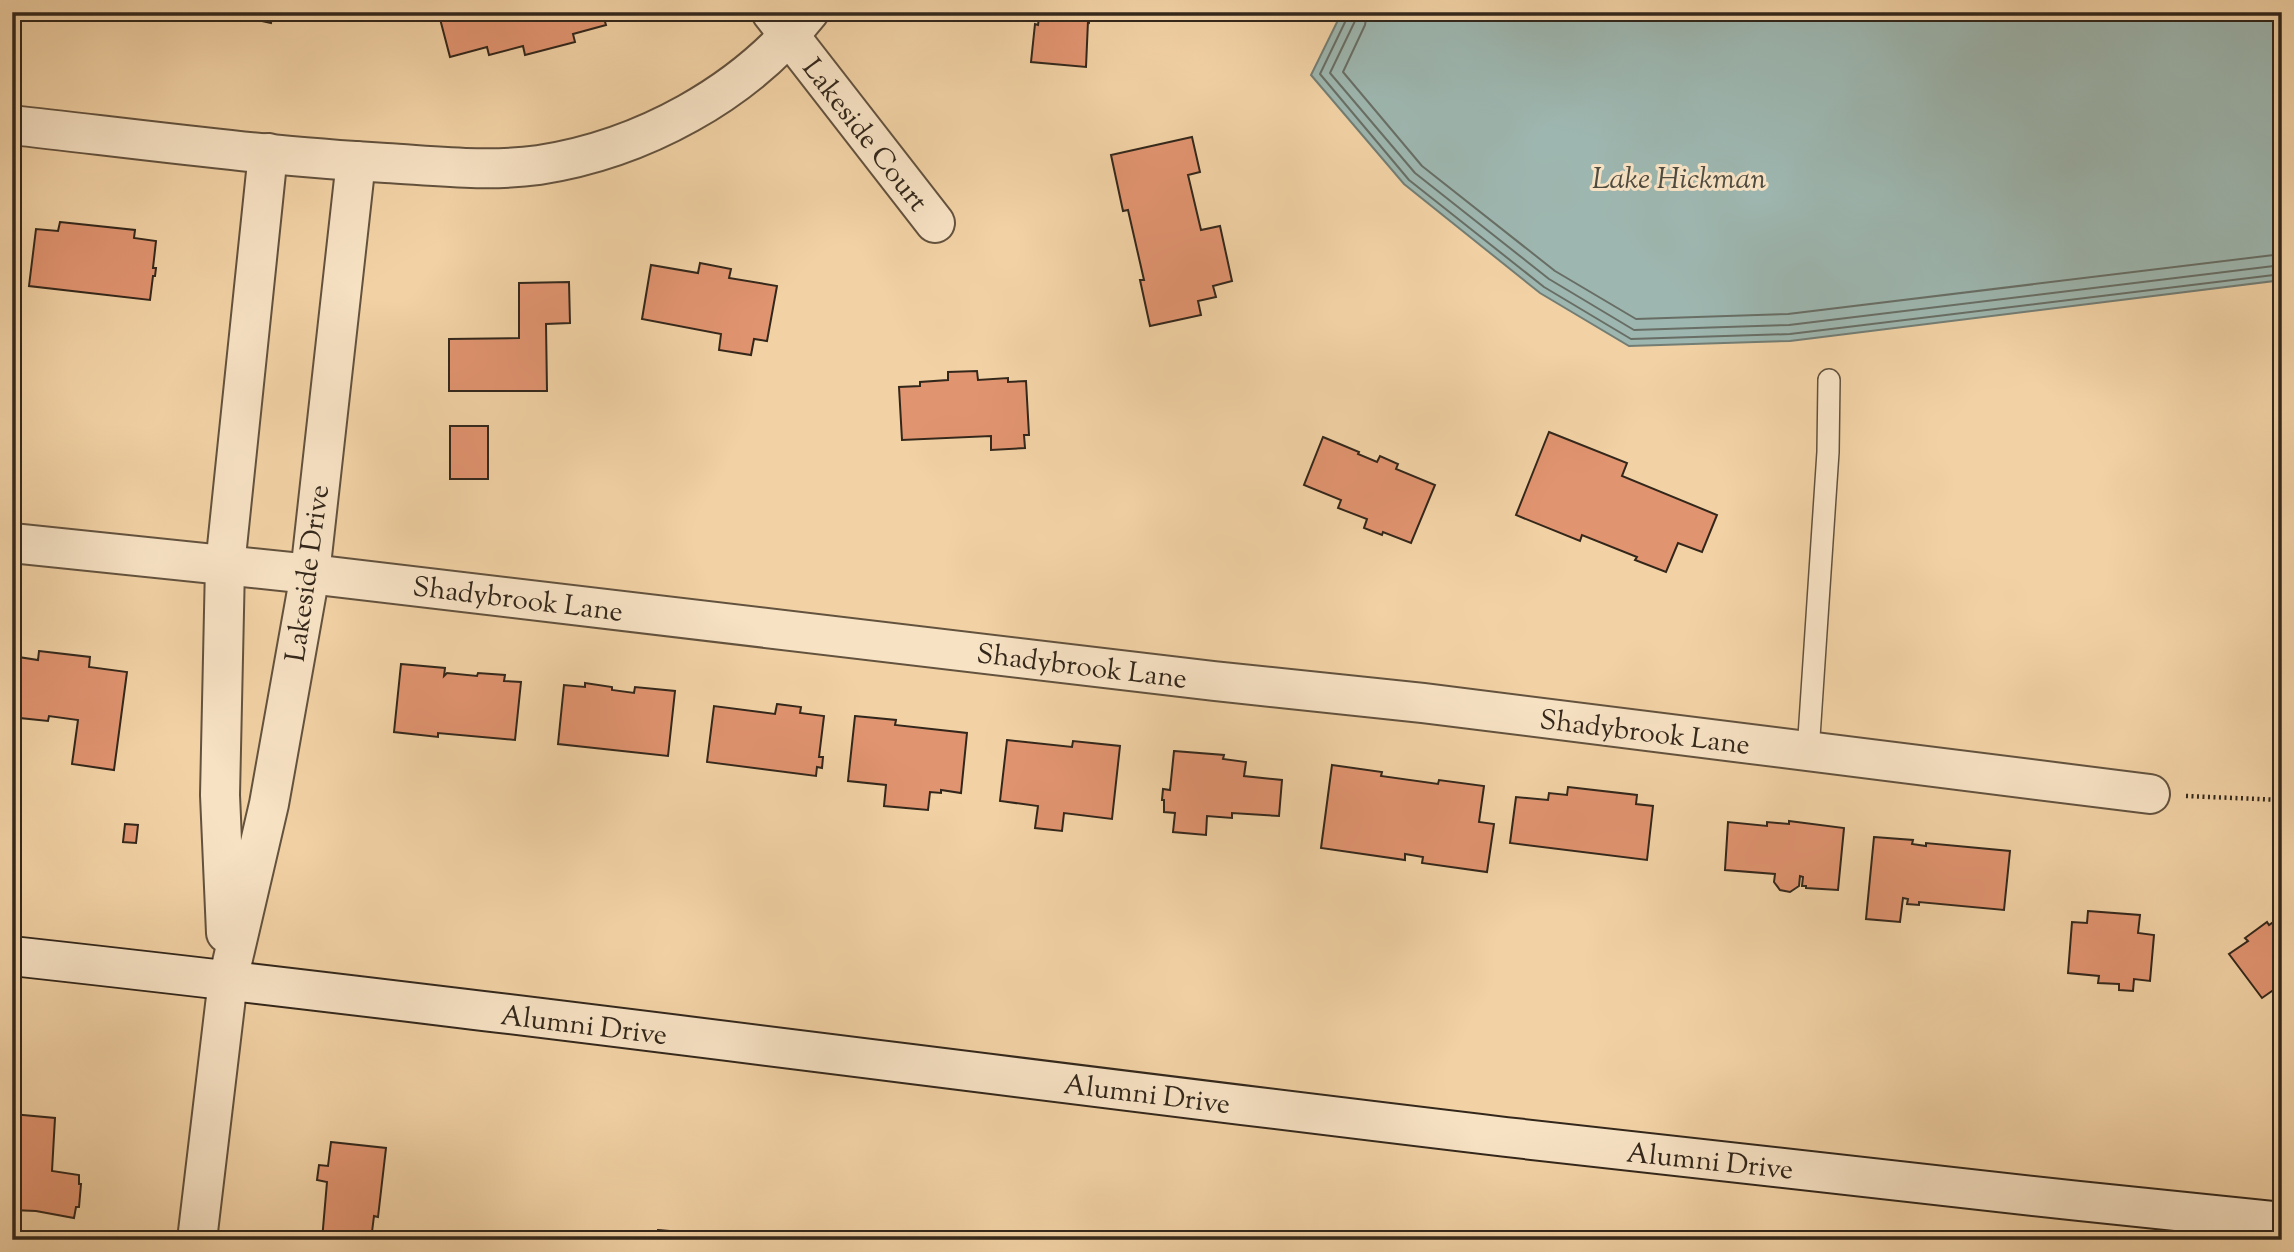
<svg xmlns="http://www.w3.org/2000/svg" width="2294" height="1252" viewBox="0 0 2294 1252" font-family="'Sorts Mill Goudy',serif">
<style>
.water{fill:#9db6af;stroke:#737d74;stroke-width:2}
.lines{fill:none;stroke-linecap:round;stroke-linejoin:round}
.shore{stroke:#686e65;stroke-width:2}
.building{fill:#e19470;stroke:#33271b;stroke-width:2}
.lane-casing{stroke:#63523e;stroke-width:24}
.street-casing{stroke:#63523e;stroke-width:42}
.secondary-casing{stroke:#33271b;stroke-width:42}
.path{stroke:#33271b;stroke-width:4.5;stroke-dasharray:2 3.5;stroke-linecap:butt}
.lane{stroke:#f7e2c4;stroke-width:21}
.street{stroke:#f7e2c4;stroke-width:38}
.secondary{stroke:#f7e2c4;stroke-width:38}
.labels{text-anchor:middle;stroke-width:6;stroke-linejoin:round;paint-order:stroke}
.street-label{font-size:28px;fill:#33271b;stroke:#f7e2c4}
.water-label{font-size:30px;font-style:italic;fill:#4e4b40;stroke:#f7e2c4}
</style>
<rect width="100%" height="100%" fill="#f2d2a5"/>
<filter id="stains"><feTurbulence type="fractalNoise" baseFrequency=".00286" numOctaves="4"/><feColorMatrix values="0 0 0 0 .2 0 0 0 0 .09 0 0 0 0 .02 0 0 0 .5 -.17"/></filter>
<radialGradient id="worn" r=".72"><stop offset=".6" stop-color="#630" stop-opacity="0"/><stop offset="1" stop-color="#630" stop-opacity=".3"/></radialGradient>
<path class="water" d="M 1342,12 L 2282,12 L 2282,280 L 1790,341 L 1629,346 L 1540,293 L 1404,184 L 1311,75 Z"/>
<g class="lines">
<g class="shore">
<path d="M 1348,12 L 1347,18 L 1320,74 L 1409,180 L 1544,287 L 1631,339 L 1790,334 L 2282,274"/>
<path d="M 1357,12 L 1355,21 L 1330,73 L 1415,173 L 1549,279 L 1634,330 L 1789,325 L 2282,265"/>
<path d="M 1367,12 L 1365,25 L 1343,72 L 1422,166 L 1555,271 L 1636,319 L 1788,314 L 2282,254"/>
</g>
</g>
<g class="building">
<path d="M 223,12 L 273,12 L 271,23 Z"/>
<path d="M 452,12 L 602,12 L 606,25 L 573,34 L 575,42 L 525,55 L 523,46 L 489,55 L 487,47 L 450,57 L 439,15 Z"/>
<path d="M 1027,12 L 1094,12 L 1089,17 L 1089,22 L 1088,21 L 1086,67 L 1031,62 L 1035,24 L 1038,25 L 1039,18 L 1027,17 Z"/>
<path d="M 1192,137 L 1200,172 L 1188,175 L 1201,230 L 1220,226 L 1232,281 L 1213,286 L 1216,297 L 1198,301 L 1201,315 L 1150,326 L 1140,280 L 1144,280 L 1128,210 L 1123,211 L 1111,155 Z"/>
<path d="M 60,222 L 135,230 L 134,238 L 156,241 L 153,268 L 156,268 L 155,276 L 153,276 L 150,300 L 29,286 L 36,229 L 58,231 Z"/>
<path d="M 700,263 L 731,269 L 729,278 L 777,286 L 767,341 L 754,339 L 751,355 L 719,350 L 721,334 L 642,319 L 651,265 L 698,273 Z"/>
<path d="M 569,282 L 570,323 L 546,324 L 547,391 L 449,391 L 449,339 L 519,338 L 519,283 Z"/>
<path d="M 977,371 L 978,380 L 1008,378 L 1008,382 L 1026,381 L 1029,435 L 1024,435 L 1025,448 L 991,450 L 991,436 L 902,440 L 899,387 L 920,386 L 920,382 L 948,380 L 948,372 Z"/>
<rect x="450" y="426" width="38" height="53"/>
<path d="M 1549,432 L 1627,463 L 1622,476 L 1717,515 L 1702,552 L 1678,543 L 1666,572 L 1635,560 L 1637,557 L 1582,535 L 1580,541 L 1516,515 Z"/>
<path d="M 1323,437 L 1359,452 L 1358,454 L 1377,462 L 1380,456 L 1398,464 L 1396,469 L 1435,485 L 1411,543 L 1383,532 L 1382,535 L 1364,528 L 1367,519 L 1338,508 L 1341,500 L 1304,485 Z"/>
<path d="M 39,651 L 90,657 L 89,667 L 127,672 L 114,770 L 72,764 L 78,720 L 49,716 L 48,721 L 20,718 L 20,713 L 12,712 L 12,656 L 38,660 Z"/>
<path d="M 401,664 L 445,668 L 444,676 L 447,673 L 477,676 L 478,673 L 505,675 L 504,681 L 521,682 L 515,740 L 438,733 L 438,737 L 394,732 Z"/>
<path d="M 585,683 L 612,687 L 612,690 L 634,693 L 635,687 L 675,691 L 668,756 L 558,744 L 564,685 L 585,687 Z"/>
<path d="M 777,704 L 801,707 L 800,713 L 824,716 L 819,757 L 823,757 L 822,768 L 817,767 L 816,776 L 707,762 L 714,706 L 775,714 Z"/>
<path d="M 855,716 L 896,720 L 895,725 L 967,733 L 961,793 L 941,790 L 941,793 L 930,792 L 928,810 L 884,806 L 886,785 L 848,781 Z"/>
<path d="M 1007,740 L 1072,747 L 1073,741 L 1120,746 L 1112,819 L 1064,813 L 1062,831 L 1035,828 L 1038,806 L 1000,801 Z"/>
<path d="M 1174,751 L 1224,755 L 1223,759 L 1246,762 L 1244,776 L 1282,780 L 1279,816 L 1232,813 L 1232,818 L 1207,816 L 1206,835 L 1173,832 L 1175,813 L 1164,812 L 1164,800 L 1162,800 L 1163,789 L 1170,790 Z"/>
<path d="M 1332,765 L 1382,772 L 1381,776 L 1438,784 L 1439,780 L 1484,786 L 1479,822 L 1494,824 L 1487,872 L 1422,863 L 1423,857 L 1405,854 L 1405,860 L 1321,848 Z"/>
<path d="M 1568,787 L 1637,795 L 1636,804 L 1653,806 L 1647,860 L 1510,843 L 1516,797 L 1548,800 L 1549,793 L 1567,795 Z"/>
<path d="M 1789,821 L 1844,828 L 1838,890 L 1806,888 L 1806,886 L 1802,886 L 1803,877 L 1800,876 L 1799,886 L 1790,892 L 1780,890 L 1774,882 L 1775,874 L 1725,870 L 1728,822 L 1767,826 L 1767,822 L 1789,824 Z"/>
<path d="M 125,824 L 138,825 L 136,843 L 123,842 Z"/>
<path d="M 1874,837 L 1913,840 L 1912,844 L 1926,846 L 1926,843 L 2010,851 L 2004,910 L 1919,902 L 1919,905 L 1907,904 L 1908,899 L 1903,898 L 1900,922 L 1866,919 Z"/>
<path d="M 2088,911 L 2140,915 L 2138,933 L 2154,935 L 2150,981 L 2134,979 L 2133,991 L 2119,990 L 2119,984 L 2098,983 L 2099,976 L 2068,973 L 2072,922 L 2087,923 Z"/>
<path d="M 2282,916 L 2282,984 L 2262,998 L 2229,954 L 2248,941 L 2245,938 L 2267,922 L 2269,925 Z"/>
<path d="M 12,1114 L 55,1118 L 52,1171 L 79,1175 L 79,1184 L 81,1184 L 79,1207 L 76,1207 L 74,1218 L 36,1211 L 12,1210 Z"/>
<path d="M 331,1142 L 386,1148 L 378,1217 L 374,1216 L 371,1240 L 322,1240 L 327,1182 L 317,1180 L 319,1165 L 328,1166 Z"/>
<path d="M 658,1230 L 765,1239 L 765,1240 L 657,1240 Z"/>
</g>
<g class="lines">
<defs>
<path id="lane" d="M 1808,752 L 1828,452 L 1829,380"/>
<g id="street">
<path d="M 771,12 L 935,223"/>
<path d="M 12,125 C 137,139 261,156 386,163 C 437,166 488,172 539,165 C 642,149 744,94 809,12"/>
<path d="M 12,543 L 310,574 L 1214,681 L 1423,703 L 2150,794"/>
<path d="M 226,933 L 220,795 L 225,566 L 268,153"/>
<path d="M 197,1240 L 228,980 L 269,804 L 310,574 L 356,161"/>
</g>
<path id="secondary" d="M 12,956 C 511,1011 1008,1078 1506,1137 C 1764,1167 2023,1196 2282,1222"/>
</defs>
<use href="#lane" class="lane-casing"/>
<use href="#street" class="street-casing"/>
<use href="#secondary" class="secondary-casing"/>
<path class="path" d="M 2186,796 L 2282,800"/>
<use href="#lane" class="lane"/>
<use href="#street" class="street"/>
<use href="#secondary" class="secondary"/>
</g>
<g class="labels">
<g class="street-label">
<text transform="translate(866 134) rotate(52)" y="10">Lakeside Court</text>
<text transform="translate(306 573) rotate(-82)" y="10">Lakeside Drive</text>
<text transform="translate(518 598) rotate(7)" y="10">Shadybrook Lane</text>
<text transform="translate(1082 665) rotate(7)" y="10">Shadybrook Lane</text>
<text transform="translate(1645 731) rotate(7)" y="10">Shadybrook Lane</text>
<text transform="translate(584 1024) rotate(7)" y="10">Alumni Drive</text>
<text transform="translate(1147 1093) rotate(7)" y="10">Alumni Drive</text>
<text transform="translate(1710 1160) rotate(6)" y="10">Alumni Drive</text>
</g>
<g class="water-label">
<text x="1679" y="188">Lake Hickman</text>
</g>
</g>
<rect width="2294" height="1252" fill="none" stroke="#f2d2a5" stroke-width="42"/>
<rect x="14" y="14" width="2266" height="1224" fill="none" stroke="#33271b" stroke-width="3.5"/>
<rect x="21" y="21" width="2252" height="1210" fill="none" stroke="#33271b" stroke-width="2"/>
<rect width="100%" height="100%" filter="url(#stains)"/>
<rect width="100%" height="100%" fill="url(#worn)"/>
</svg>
